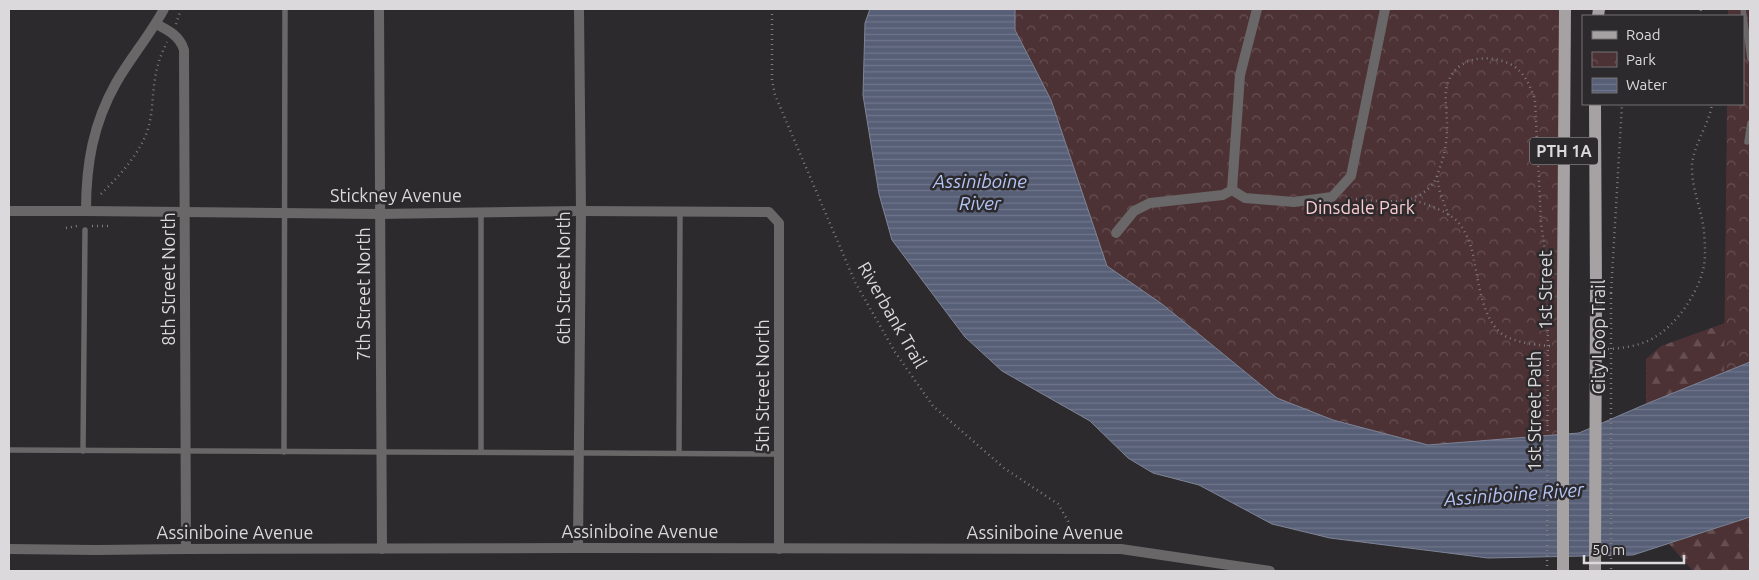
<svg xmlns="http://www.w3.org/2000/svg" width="1759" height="580" viewBox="0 0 1759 580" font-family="Ubuntu,sans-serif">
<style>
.forest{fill:url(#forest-firs)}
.park{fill:url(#park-crowns)}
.water{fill:url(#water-rules);stroke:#7f8495}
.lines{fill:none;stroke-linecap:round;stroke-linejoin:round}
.path{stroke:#7d7b7e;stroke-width:2.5;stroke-dasharray:1 4;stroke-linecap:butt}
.service{stroke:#696768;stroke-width:5.5}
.minor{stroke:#696768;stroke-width:10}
.tertiary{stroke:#696768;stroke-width:10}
.primary{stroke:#a6a2a4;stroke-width:12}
.path-bridge{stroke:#7d7b7e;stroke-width:2.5;stroke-dasharray:1 4;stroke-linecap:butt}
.primary-bridge{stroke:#a6a2a4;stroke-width:12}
.labels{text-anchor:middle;stroke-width:5;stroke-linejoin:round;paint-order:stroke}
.shield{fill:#2c2a2d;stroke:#a6a4a8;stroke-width:1}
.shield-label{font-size:16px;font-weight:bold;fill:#dbd9dc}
.street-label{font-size:18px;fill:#dbd9dc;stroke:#2c2a2d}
.park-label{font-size:18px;fill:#fdccd0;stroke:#2c2a2d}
.water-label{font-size:19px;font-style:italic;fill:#b4c4f5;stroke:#2c2a2d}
</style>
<defs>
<pattern id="forest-firs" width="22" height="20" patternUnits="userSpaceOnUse" patternTransform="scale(1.25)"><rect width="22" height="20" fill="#4d3235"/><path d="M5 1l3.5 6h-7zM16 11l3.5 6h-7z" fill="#664f52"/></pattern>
<pattern id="park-crowns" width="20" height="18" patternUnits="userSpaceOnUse" patternTransform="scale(1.25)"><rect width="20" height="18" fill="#4d3235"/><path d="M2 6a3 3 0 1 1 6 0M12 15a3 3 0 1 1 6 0" fill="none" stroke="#664f52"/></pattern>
<pattern id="water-rules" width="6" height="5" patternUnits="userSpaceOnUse" patternTransform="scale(1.25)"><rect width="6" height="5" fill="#575f77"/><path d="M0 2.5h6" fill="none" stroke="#6f758a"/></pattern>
</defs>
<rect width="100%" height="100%" fill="#2c2a2d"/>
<g class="forest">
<path d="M 1750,314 L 1750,362 L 1646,404 L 1646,359 L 1661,346 Z"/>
<path d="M 1750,517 L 1750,571 L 1693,571 L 1669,544 Z"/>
</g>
<g class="park">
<path d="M 1015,9 L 1561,9 L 1559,435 L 1428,445 L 1333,420 L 1277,398 L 1162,304 L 1107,266 L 1051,100 L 1015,30 Z"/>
<path d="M 1728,9 L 1750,9 L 1750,362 L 1724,372 L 1727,104 L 1743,104 L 1743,16 L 1728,16 Z"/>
</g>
<path class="water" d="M 870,9 L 1015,9 L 1015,30 L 1051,100 L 1107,266 L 1162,304 L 1277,398 L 1333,420 L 1428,445 L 1579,433 L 1646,404 L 1750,362 L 1750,517 L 1633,555 L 1488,558 L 1330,538 L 1272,524 L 1199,485 L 1153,473 L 1128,458 L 1090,421 L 1002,371 L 965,337 L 892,240 L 879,194 L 863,95 L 865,23 Z"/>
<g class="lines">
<g class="path">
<path d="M 772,9 L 772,80 L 775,95 L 855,282 L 895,352 L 933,406 L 1004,468 L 1058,504 L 1068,521 L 1068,539"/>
<path d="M 1700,16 L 1701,9"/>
<path d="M 176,24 L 181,9"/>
<path d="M 1437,176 L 1440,193 L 1449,216"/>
<path d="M 101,194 C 120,175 139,155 148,129 C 153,113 152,95 155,79 C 157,65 161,54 167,42"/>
<path d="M 1346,198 C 1373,200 1412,209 1432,185 C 1436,180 1438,173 1440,167 C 1445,154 1447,141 1447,126 C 1447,113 1444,98 1447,85 C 1455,57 1487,53 1510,64 C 1524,71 1530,85 1535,100 L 1541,223 L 1546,258 L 1548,293"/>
<path d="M 1410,199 C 1426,204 1446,210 1458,222 C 1467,233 1472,247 1474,260 C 1479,284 1483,327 1509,338 C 1522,343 1536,345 1550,346"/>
<path d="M 92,226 L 108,226"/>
<path d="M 66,228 L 77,226"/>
<path d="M 1611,293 L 1622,104"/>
<path d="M 1608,349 C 1624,348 1641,346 1655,337 C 1677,324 1697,294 1703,270 C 1706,258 1705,245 1704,232 C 1702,210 1691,188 1692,165 C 1694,143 1709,125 1712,104"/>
</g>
<g class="service">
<path d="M 1743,9 L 1750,59"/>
<path d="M 1747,142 L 1750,123"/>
<path d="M 481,212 L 481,452"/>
<path d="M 9,450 C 266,453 522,451 779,454"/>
<path d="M 83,451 L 85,230"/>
<path d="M 284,452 L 285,9"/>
<path d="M 679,453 L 680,212"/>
</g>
<g class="minor">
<path d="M 379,9 L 382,549"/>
<path d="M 1257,9 L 1240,75 L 1232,190 L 1245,198 L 1294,202 L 1332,197 L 1351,176 L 1385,9"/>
<path d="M 156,24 C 168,30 180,36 184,50 L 186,549"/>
<path d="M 86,211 L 379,214 L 581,211 L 769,212 L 779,223 L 779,549"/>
<path d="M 1116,233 L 1134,211 L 1150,203 L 1223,195 L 1232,190"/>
<path d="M 578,548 L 581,211 L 579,9"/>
<path d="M 9,549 L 96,550 L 186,549 L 578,548 L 1121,549 L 1270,571"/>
</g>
<path class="tertiary" d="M 9,211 L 86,211 C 86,164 93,124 116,83 C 131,57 150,35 164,9"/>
<g class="primary">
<path d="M 1598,16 L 1599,9"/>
<path d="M 1595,104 L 1596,292"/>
<path d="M 1563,294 L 1565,9"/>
</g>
<g class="path-bridge">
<path d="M 1611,293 L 1611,571"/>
<path d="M 1547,571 L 1548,293"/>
</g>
<g class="primary-bridge">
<path d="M 1563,294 L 1563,571"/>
<path d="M 1595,571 L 1596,292"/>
</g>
</g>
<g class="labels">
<rect class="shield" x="1530" y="137.5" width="68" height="27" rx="4"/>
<g class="shield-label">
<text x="1564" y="157">PTH 1A</text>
</g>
<g class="street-label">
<text x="396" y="202">Stickney Avenue</text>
<text transform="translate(564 278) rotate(-90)" y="6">6th Street North</text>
<text transform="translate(169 279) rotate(-90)" y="6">8th Street North</text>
<text transform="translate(1546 290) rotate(-90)" y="6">1st Street</text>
<text transform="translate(364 294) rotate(-90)" y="6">7th Street North</text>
<text transform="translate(892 315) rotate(60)" y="6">Riverbank Trail</text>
<text transform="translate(1599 337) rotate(-90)" y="6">City Loop Trail</text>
<text transform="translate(763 386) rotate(-90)" y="6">5th Street North</text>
<text transform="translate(1535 411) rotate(-90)" y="6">1st Street Path</text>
<text x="640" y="538">Assiniboine Avenue</text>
<text x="235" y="539">Assiniboine Avenue</text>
<text x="1045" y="539">Assiniboine Avenue</text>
</g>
<g class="park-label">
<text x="1360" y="214">Dinsdale Park</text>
</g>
<g class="water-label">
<text x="980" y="188">Assiniboine<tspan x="980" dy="22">River</tspan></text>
<text transform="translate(1514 494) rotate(-4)" y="7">Assiniboine River</text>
</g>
</g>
<rect width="1759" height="580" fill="none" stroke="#dbd9dc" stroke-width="20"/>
<rect x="1582" y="15" width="162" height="90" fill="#2c2a2d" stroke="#727073"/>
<rect x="1592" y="31" width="25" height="8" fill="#a6a2a4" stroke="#727073"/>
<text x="1626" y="40" font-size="15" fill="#dbd9dc">Road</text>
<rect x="1592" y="52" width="25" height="15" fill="url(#park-crowns)" stroke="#727073"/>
<text x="1626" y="65" font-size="15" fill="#dbd9dc">Park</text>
<rect x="1592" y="78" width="25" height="15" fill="url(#water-rules)" stroke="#727073"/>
<text x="1626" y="90" font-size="15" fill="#dbd9dc">Water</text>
<path d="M1584 555v8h100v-8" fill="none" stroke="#dbd9dc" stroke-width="2.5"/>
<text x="1592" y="555" font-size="15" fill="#dbd9dc" stroke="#2c2a2d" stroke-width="4" paint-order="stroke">50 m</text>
</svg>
